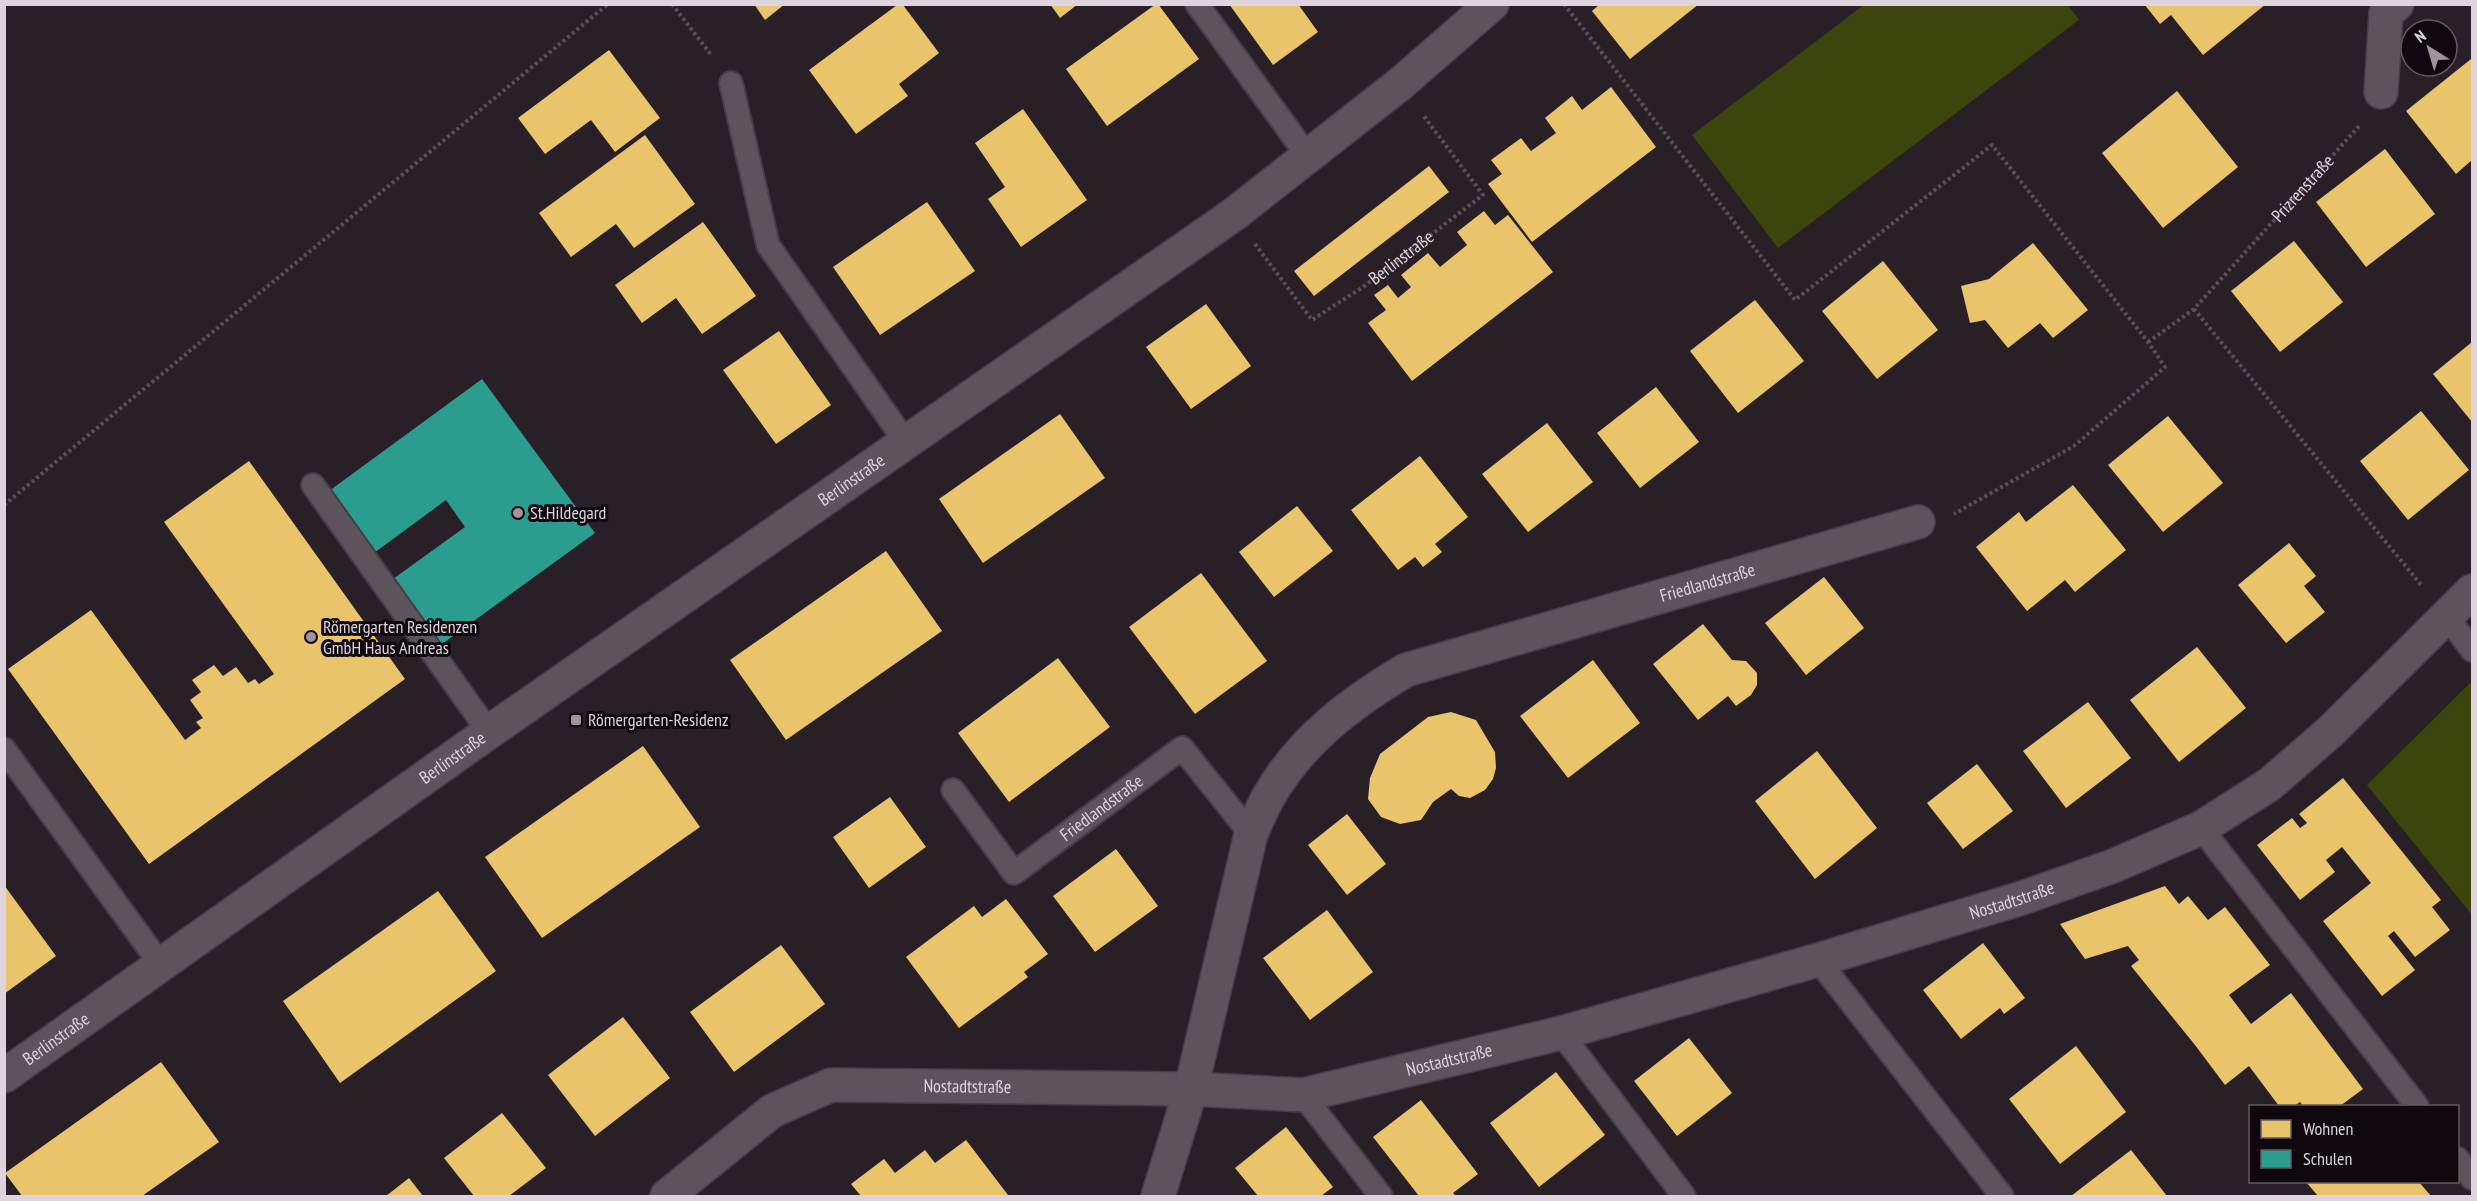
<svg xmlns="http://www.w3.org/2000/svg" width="2477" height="1201" viewBox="0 0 2477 1201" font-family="'PT Sans Narrow',sans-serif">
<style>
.green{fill:#3c450b}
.homes{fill:#e9c46a}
.schools{fill:#2a9d8f}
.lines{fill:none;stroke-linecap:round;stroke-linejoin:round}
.lane-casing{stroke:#453d45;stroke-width:26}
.street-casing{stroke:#453d45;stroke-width:36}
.path{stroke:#585157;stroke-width:4;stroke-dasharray:3 3;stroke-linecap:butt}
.lane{stroke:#5c535b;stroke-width:22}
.street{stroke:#5c535b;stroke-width:33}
.poi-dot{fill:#9f949e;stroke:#10080f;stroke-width:2}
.labels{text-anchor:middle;stroke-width:6;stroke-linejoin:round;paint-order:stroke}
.street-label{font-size:18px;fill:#dfd3de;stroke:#10080f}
.poi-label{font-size:18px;fill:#dfd3de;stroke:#10080f;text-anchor:start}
</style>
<rect width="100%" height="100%" fill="#281f27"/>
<g class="green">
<path d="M 1865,4 L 2068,5 L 2079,20 L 1778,248 L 1692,135 Z"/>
<path d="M 2472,681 L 2472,915 L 2367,785 Z"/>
</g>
<g class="homes">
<path d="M 754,4 L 785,4 L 765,20 Z"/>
<path d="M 1050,4 L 1078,4 L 1060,18 Z"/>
<path d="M 1156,4 L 1158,4 L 1199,59 L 1107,126 L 1066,69 Z"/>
<path d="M 1229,4 L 1298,4 L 1318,32 L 1273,65 Z"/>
<path d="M 1600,4 L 1699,4 L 1630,59 L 1592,11 Z"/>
<path d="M 2144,4 L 2266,4 L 2203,55 L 2171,15 L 2160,24 Z"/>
<path d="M 897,5 L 903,5 L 939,53 L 899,84 L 908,96 L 856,134 L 809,70 Z"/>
<path d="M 609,50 L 660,118 L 615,152 L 591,120 L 545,154 L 518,118 Z"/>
<path d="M 2471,59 L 2472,160 L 2456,174 L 2406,111 Z"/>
<path d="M 1611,87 L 1656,147 L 1532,242 L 1488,184 L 1502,174 L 1491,160 L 1521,138 L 1531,151 L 1556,133 L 1545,118 L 1572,96 L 1582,110 Z"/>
<path d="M 2177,91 L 2238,167 L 2163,228 L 2102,153 Z"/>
<path d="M 1023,109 L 1087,200 L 1021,247 L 988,199 L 1005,187 L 975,143 Z"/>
<path d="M 645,135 L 695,204 L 634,248 L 616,224 L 571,257 L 539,213 Z"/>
<path d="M 2385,149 L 2435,214 L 2366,267 L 2316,202 Z"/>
<path d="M 1429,166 L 1449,192 L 1314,296 L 1294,271 Z"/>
<path d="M 927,202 L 975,271 L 880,335 L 833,267 Z"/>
<path d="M 1484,211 L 1495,225 L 1508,215 L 1553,272 L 1412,381 L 1368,323 L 1386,310 L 1374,295 L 1388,285 L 1398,298 L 1411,287 L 1401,275 L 1428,253 L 1440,267 L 1467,245 L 1457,232 Z"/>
<path d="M 703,222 L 756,296 L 702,334 L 676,298 L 642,323 L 615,285 Z"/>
<path d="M 2294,241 L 2343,302 L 2280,352 L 2231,291 Z"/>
<path d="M 2033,243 L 2088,310 L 2053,338 L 2040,323 L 2008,348 L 1985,320 L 1970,323 L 1961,286 L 1989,279 Z"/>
<path d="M 1883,261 L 1938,330 L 1877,379 L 1822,311 Z"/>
<path d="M 1755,300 L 1804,361 L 1738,413 L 1690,351 Z"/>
<path d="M 1206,304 L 1251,366 L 1191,409 L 1146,347 Z"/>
<path d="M 779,331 L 831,405 L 776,444 L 723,370 Z"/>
<path d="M 2472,342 L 2472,422 L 2433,374 Z"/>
<path d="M 1656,387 L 1699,442 L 1640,488 L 1597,433 Z"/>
<path d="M 2421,411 L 2469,470 L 2408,520 L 2360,461 Z"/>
<path d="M 1060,414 L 1105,478 L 983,563 L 939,499 Z"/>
<path d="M 2168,416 L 2223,483 L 2163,532 L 2108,465 Z"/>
<path d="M 1547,423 L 1593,482 L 1528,532 L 1482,474 Z"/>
<path d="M 1420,456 L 1468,517 L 1435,544 L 1442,552 L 1423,567 L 1415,557 L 1398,570 L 1351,510 Z"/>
<path d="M 249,461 L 405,679 L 149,864 L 8,669 L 91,610 L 185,740 L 201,728 L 196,722 L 203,718 L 190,700 L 201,692 L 192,680 L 214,665 L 223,676 L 236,667 L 248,683 L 255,679 L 259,684 L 274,674 L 164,522 Z"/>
<path d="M 2073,485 L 2126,550 L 2075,592 L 2065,580 L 2027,611 L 1976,547 L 2019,512 L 2026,522 Z"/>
<path d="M 1297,506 L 1333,551 L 1274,597 L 1239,552 Z"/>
<path d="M 2289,543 L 2316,576 L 2304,586 L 2325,612 L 2286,643 L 2238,585 Z"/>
<path d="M 886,551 L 942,631 L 786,740 L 730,660 Z"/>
<path d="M 1201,573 L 1267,661 L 1195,714 L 1129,627 Z"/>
<path d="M 1824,577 L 1864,628 L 1806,675 L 1765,623 Z"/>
<path d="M 1703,624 L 1732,660 L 1746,661 L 1757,673 L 1757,685 L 1751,695 L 1736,706 L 1728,696 L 1698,720 L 1653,664 Z"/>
<path d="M 2197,647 L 2246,708 L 2179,762 L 2130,700 Z"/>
<path d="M 1058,658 L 1110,727 L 1009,802 L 958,733 Z"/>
<path d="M 1593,660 L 1640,723 L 1568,778 L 1520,716 Z"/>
<path d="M 2088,702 L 2131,758 L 2066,808 L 2023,751 Z"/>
<path d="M 1451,712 L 1476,720 L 1495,752 L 1496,768 L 1493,779 L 1485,790 L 1470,798 L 1459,796 L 1451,789 L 1433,802 L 1421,820 L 1400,824 L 1381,817 L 1368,799 L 1370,778 L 1380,754 L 1428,717 Z"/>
<path d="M 643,746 L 700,827 L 542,938 L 485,857 Z"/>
<path d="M 1817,751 L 1877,828 L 1815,879 L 1755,801 Z"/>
<path d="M 1977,764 L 2013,811 L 1963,849 L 1927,803 Z"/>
<path d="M 2343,778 L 2441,900 L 2432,907 L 2450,930 L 2415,957 L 2394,931 L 2388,936 L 2415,970 L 2382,996 L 2323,921 L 2371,883 L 2342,847 L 2326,860 L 2335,872 L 2300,900 L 2257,845 L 2292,818 L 2300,828 L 2307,823 L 2299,814 Z"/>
<path d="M 890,797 L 926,847 L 869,888 L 833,837 Z"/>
<path d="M 1347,814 L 1386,864 L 1347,895 L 1308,845 Z"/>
<path d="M 1116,849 L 1158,906 L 1095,952 L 1053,896 Z"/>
<path d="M 4,885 L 56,956 L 4,994 Z"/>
<path d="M 2165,886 L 2179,904 L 2188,896 L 2208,920 L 2225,907 L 2270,965 L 2229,995 L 2251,1024 L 2291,993 L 2363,1089 L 2340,1106 L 2303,1106 L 2300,1102 L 2294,1106 L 2279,1106 L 2249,1066 L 2225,1085 L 2195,1045 L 2131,966 L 2139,960 L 2128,946 L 2085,959 L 2060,924 Z"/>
<path d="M 438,891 L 496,971 L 340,1083 L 283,1001 Z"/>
<path d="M 1006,899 L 1048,954 L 1024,972 L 1028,977 L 959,1028 L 906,957 L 974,906 L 982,917 Z"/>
<path d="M 1327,910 L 1373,972 L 1310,1020 L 1263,958 Z"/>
<path d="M 1983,943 L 2025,998 L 2004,1014 L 2000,1008 L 1961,1039 L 1923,990 Z"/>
<path d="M 781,945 L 825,1004 L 734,1072 L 690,1012 Z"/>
<path d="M 623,1017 L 670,1078 L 595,1136 L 548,1075 Z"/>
<path d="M 1689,1038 L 1732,1093 L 1677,1136 L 1634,1081 Z"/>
<path d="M 2076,1046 L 2126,1112 L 2060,1164 L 2009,1099 Z"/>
<path d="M 161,1062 L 219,1142 L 142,1196 L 22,1196 L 5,1173 Z"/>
<path d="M 1556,1072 L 1605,1135 L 1539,1187 L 1490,1123 Z"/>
<path d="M 1421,1100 L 1478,1174 L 1453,1193 L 1456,1196 L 1419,1196 L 1373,1137 Z"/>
<path d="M 502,1113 L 546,1168 L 509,1196 L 474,1196 L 444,1158 Z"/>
<path d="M 1286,1127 L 1333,1187 L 1321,1196 L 1258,1196 L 1235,1168 Z"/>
<path d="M 966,1140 L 1008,1195 L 1006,1196 L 861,1196 L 851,1184 L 884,1159 L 895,1173 L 925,1150 L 935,1163 Z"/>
<path d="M 2131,1150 L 2167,1196 L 2071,1196 Z"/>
<path d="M 409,1178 L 423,1196 L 386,1196 Z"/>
<path d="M 2306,1182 L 2419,1182 L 2431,1196 L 2318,1196 Z"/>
</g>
<path class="schools" d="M 482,379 L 595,533 L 442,644 L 393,579 L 465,527 L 446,500 L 374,553 L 329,491 Z"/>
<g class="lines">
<defs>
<g id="lane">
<path d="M 1197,4 L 1309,158"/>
<path d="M 731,83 L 768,245 L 905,441"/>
<path d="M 313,485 L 489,732"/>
<path d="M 2447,617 L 2472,650"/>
<path d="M 4,749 L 161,965"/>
<path id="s3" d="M 953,790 L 1014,873 L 1182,748 L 1251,834"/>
<path d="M 2201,828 L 2417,1106"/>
<path d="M 1818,960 L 2002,1196"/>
<path d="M 1561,1033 L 1684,1196"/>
<path d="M 1303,1095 L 1381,1196"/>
<path d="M 2458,1159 L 2472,1178"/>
</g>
<g id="street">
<path d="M 2381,92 L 2386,13 L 2397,4"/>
<path id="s4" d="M 4,1076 L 489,732 L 1233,215 L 1400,84 L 1492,4"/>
<path id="s5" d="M 667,1196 L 772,1111 L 831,1085 L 1191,1089 L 1303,1095 L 1561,1033 L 1818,960 L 2022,898 L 2113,866 L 2201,828 L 2270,784 L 2331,731 L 2472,591"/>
<path id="s6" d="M 1158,1196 L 1191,1089 L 1251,834 C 1257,821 1262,808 1269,796 C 1301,740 1352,702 1406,670 L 1918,522"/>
</g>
</defs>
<use href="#lane" class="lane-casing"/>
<use href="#street" class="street-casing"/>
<g class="path">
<path d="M 672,4 L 712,56"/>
<path d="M 1564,4 L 1795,300 L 1992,145 L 2148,342 L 2165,367 L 2074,446 L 1954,514"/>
<path id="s1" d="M 1255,244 L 1312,320 L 1363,287 L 1483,195 L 1423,115"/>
<path d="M 2194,309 L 2422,586"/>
<path id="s2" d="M 2148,342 L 2194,309 L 2361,124"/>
<path d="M 4,505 L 608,4"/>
</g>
<use href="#lane" class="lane"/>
<use href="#street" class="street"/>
</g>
<g class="poi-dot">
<circle cx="518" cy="513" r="6"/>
<circle cx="311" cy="637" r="6"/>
<rect x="570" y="714" width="12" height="12" rx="3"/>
</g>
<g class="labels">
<g class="street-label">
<text dy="6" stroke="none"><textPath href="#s2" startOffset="219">Prizrenstraße</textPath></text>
<text dy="6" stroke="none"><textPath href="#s1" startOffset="204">Berlinstraße</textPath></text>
<text dy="6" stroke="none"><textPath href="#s4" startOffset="1036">Berlinstraße</textPath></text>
<text dy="6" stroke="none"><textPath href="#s6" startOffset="918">Friedlandstraße</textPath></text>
<text dy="6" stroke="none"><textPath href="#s4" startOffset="550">Berlinstraße</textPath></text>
<text dy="6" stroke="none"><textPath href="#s3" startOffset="212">Friedlandstraße</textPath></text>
<text dy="6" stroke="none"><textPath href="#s5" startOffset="1407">Nostadtstraße</textPath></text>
<text dy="6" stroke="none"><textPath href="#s4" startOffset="64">Berlinstraße</textPath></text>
<text dy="6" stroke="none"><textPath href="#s5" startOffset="822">Nostadtstraße</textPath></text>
<text dy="6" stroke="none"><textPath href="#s5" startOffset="336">Nostadtstraße</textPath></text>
</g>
<g class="poi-label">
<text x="530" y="519">St.Hildegard</text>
<text x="323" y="633">Römergarten Residenzen<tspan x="323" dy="21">GmbH Haus Andreas</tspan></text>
<text x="588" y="726">Römergarten-Residenz</text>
</g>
</g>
<rect width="2477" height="1201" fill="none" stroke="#dfd3de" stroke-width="12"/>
<rect x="2249" y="1105" width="210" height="78" fill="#10080f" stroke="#635962" stroke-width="1.5"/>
<rect x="2261" y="1120" width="30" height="18" fill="#e9c46a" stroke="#635962" stroke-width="1.5"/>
<text x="2303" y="1135" font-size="18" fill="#dfd3de">Wohnen</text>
<rect x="2261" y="1150" width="30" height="18" fill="#2a9d8f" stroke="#635962" stroke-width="1.5"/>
<text x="2303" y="1165" font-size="18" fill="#dfd3de">Schulen</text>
<g transform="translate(2429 48) rotate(323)"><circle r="28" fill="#10080f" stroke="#635962" stroke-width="1.5"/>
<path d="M0-4.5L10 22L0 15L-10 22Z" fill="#9f949e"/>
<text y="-9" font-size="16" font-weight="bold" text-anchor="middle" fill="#dfd3de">N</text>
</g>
</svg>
